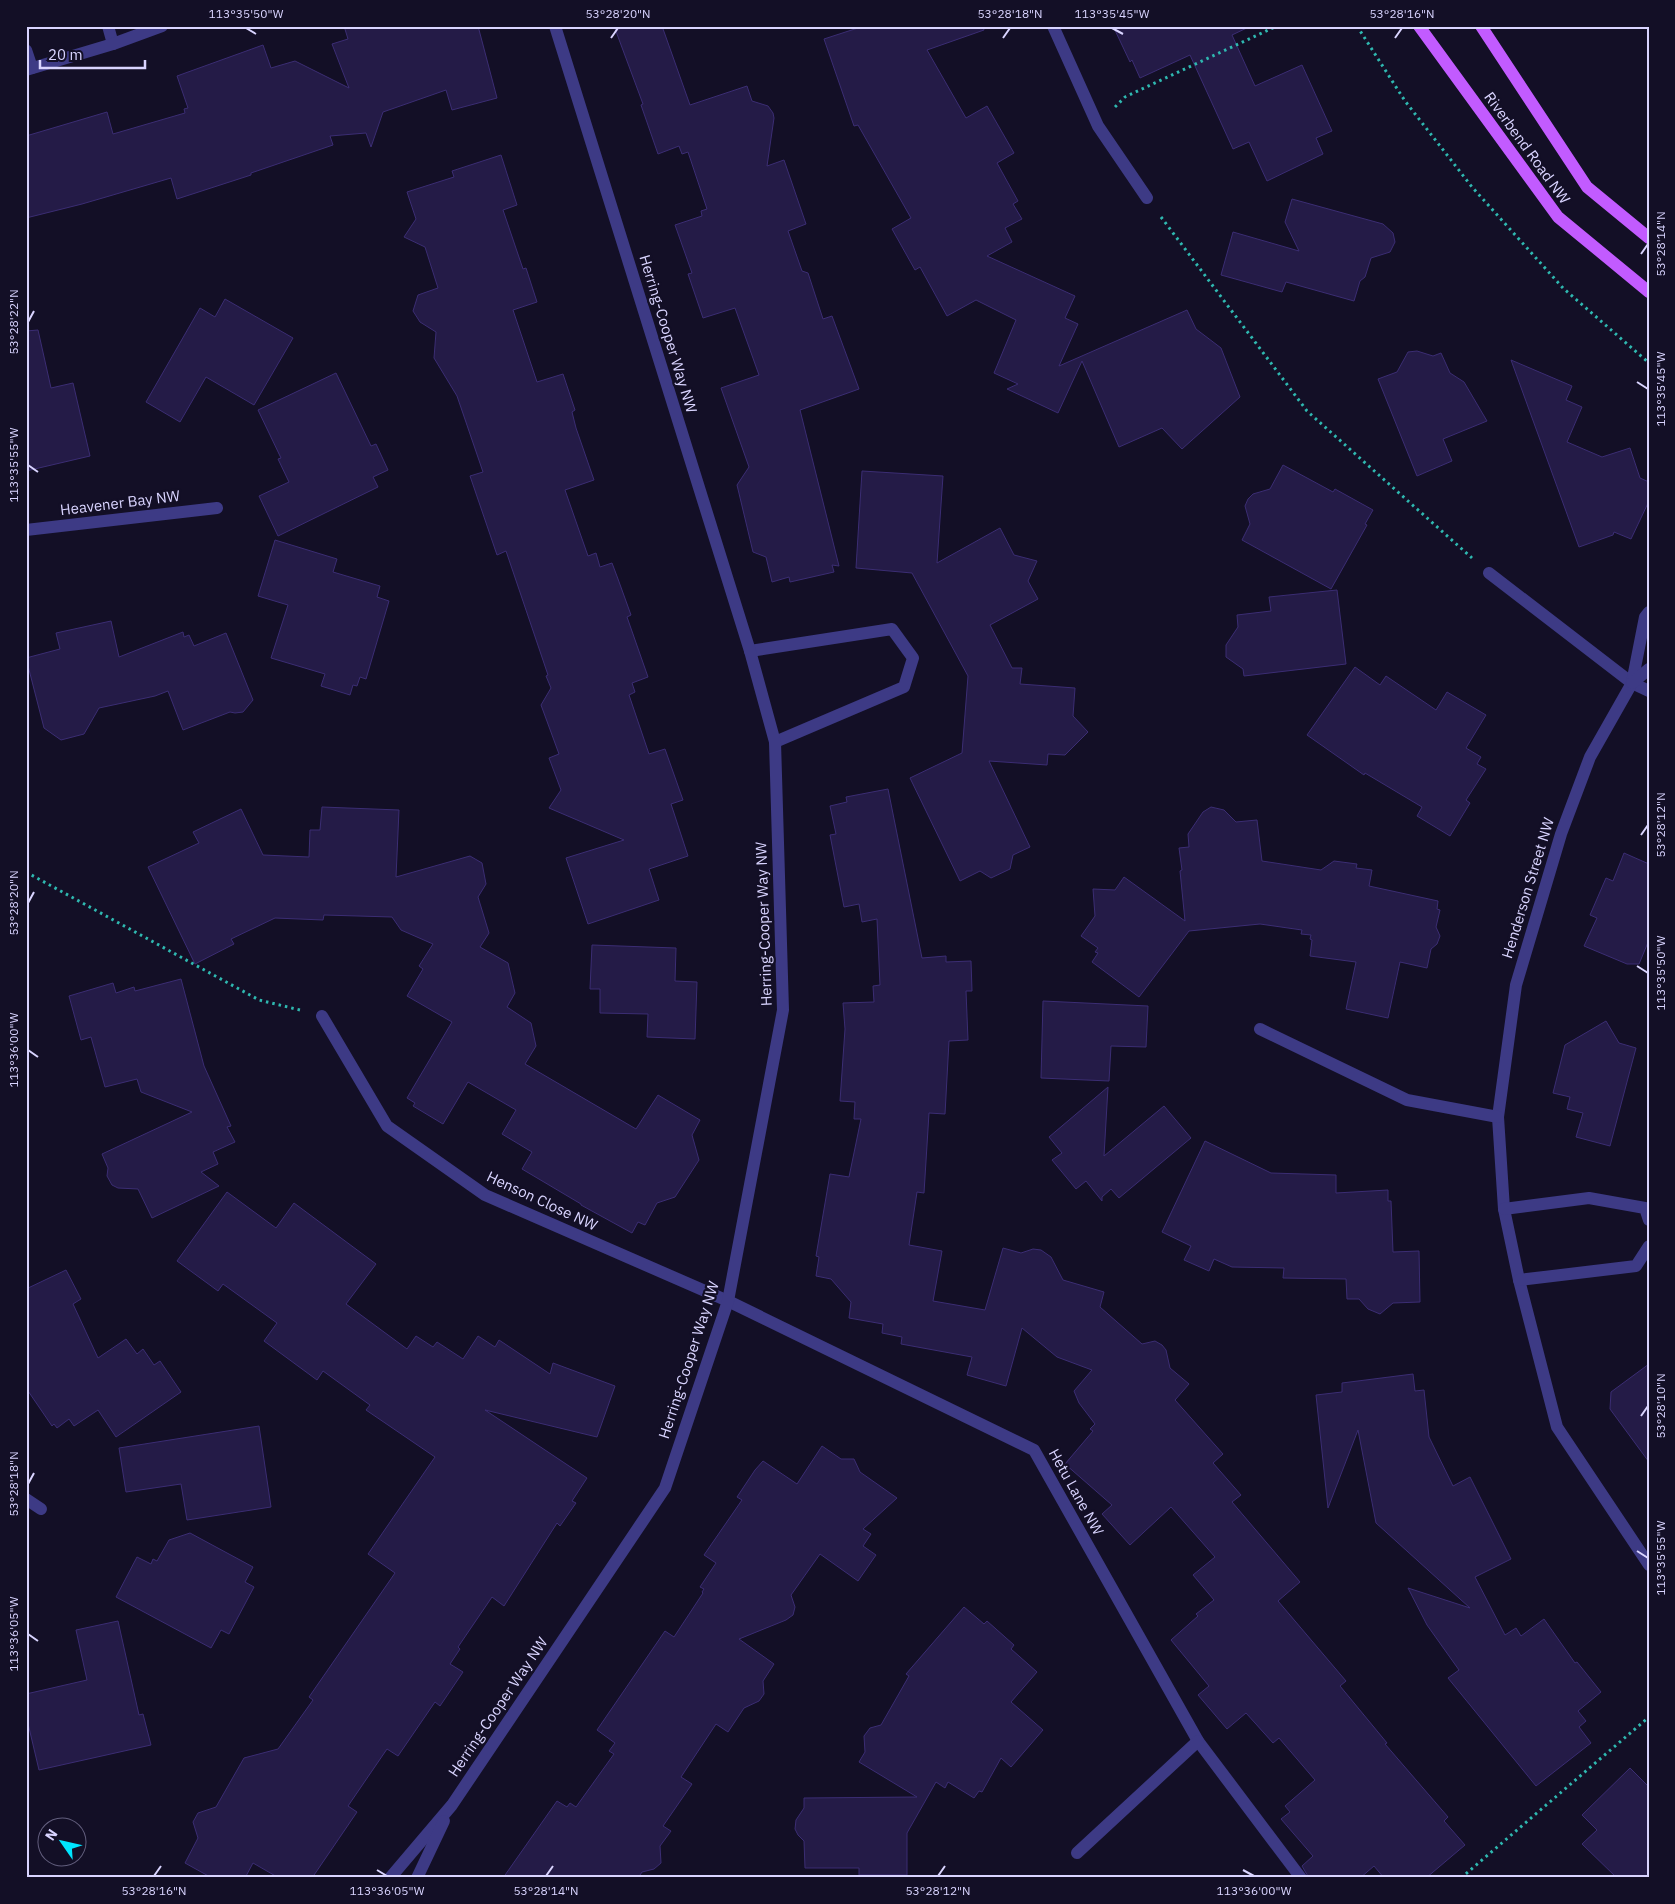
<svg xmlns="http://www.w3.org/2000/svg" width="1675" height="1904" viewBox="0 0 1675 1904" font-family="'IBM Plex Sans',sans-serif">
<style>
.building{fill:#241b47;stroke:#3b2d73}
.lines{fill:none;stroke-linecap:round;stroke-linejoin:round}
.path{stroke:#2fb8b0;stroke-width:3;stroke-dasharray:2.5 4;stroke-linecap:butt}
.minor{stroke:#3d3a85;stroke-width:12}
.major{stroke:#c25bff;stroke-width:12}
.ticks{fill:none;stroke:#d9d4ff;stroke-width:2}
.labels{text-anchor:middle;stroke-width:4.5;stroke-linejoin:round;paint-order:stroke}
.street-label{font-size:15px;fill:#d9d4ff;stroke:#130f26}
.neatline{fill:none;stroke:#d9d4ff;stroke-width:2}
.ticks-label{font-size:12px;text-anchor:middle;fill:#d9d4ff}
</style>
<rect width="100%" height="100%" fill="#130f26"/>
<g class="building">
<path d="M 344,26 L 478,26 L 497,98 L 452,110 L 446,90 L 383,112 L 371,147 L 366,133 L 330,136 L 333,145 L 251,173 L 251,175 L 177,199 L 171,178 L 82,204 L 26,218 L 26,136 L 107,112 L 113,134 L 185,113 L 184,109 L 188,108 L 177,76 L 263,45 L 271,68 L 295,61 L 349,88 L 332,44 L 348,39 Z"/>
<path d="M 614,26 L 662,26 L 690,105 L 747,86 L 752,101 L 768,106 L 773,113 L 774,118 L 767,166 L 784,160 L 806,224 L 788,231 L 802,271 L 808,273 L 823,319 L 832,316 L 859,389 L 800,410 L 839,566 L 832,565 L 834,572 L 790,582 L 789,577 L 772,582 L 766,557 L 753,552 L 737,485 L 749,467 L 721,388 L 759,375 L 735,308 L 703,318 L 688,274 L 692,273 L 675,225 L 702,216 L 701,211 L 707,209 L 688,152 L 682,154 L 679,146 L 658,154 L 641,105 L 643,104 Z"/>
<path d="M 864,26 L 983,26 L 984,30 L 927,50 L 966,118 L 987,106 L 1014,153 L 997,163 L 1018,201 L 1013,204 L 1022,219 L 1005,228 L 1012,242 L 987,256 L 1075,296 L 1065,318 L 1078,324 L 1059,366 L 1187,310 L 1196,329 L 1221,348 L 1240,397 L 1182,449 L 1162,428 L 1119,447 L 1082,361 L 1058,413 L 1007,389 L 1018,384 L 994,373 L 1016,320 L 976,300 L 947,316 L 920,267 L 915,270 L 892,229 L 911,218 L 858,125 L 854,126 L 824,39 Z"/>
<path d="M 1113,26 L 1251,26 L 1232,35 L 1255,86 L 1302,65 L 1332,131 L 1316,138 L 1323,154 L 1267,181 L 1249,142 L 1233,149 L 1190,55 L 1140,78 L 1132,60 L 1130,62 Z"/>
<path d="M 501,155 L 517,205 L 503,210 L 523,269 L 526,268 L 537,302 L 513,310 L 537,382 L 563,374 L 575,410 L 572,412 L 576,428 L 594,480 L 565,490 L 588,556 L 596,553 L 600,567 L 612,563 L 618,579 L 631,615 L 627,617 L 648,677 L 632,683 L 635,692 L 629,695 L 649,754 L 665,749 L 683,800 L 671,804 L 688,856 L 649,869 L 659,900 L 588,924 L 566,858 L 624,840 L 549,808 L 561,790 L 549,758 L 559,754 L 541,705 L 551,688 L 546,676 L 548,675 L 506,551 L 497,555 L 470,476 L 483,472 L 457,396 L 434,358 L 436,332 L 420,322 L 413,311 L 418,295 L 438,288 L 425,247 L 404,237 L 416,219 L 407,192 L 454,177 L 452,171 Z"/>
<path d="M 1292,199 L 1383,224 L 1393,233 L 1395,242 L 1390,252 L 1371,258 L 1365,277 L 1360,281 L 1354,301 L 1286,282 L 1282,292 L 1221,275 L 1233,232 L 1299,251 L 1285,222 Z"/>
<path d="M 225,299 L 293,338 L 254,405 L 206,377 L 180,422 L 146,402 L 200,308 L 215,317 Z"/>
<path d="M 38,330 L 51,388 L 73,383 L 90,456 L 26,471 L 26,331 Z"/>
<path d="M 1417,351 L 1433,356 L 1441,353 L 1450,373 L 1464,382 L 1487,421 L 1443,439 L 1452,461 L 1417,476 L 1378,379 L 1397,372 L 1408,352 Z"/>
<path d="M 1511,360 L 1572,386 L 1566,400 L 1582,407 L 1567,442 L 1602,457 L 1630,448 L 1640,478 L 1649,482 L 1649,501 L 1631,539 L 1614,532 L 1613,535 L 1579,547 Z"/>
<path d="M 336,373 L 371,446 L 376,444 L 388,470 L 373,477 L 378,487 L 278,536 L 259,496 L 289,482 L 278,459 L 281,458 L 258,410 Z"/>
<path d="M 1283,465 L 1333,492 L 1335,489 L 1373,510 L 1365,524 L 1367,525 L 1331,589 L 1242,540 L 1250,524 L 1245,506 L 1248,499 L 1253,494 L 1270,489 Z"/>
<path d="M 862,471 L 943,476 L 937,563 L 1000,528 L 1014,555 L 1037,561 L 1028,581 L 1038,599 L 990,625 L 1012,668 L 1022,668 L 1020,684 L 1075,688 L 1073,716 L 1088,732 L 1065,755 L 1048,754 L 1047,765 L 989,761 L 1030,847 L 1013,855 L 1010,869 L 991,878 L 980,871 L 960,881 L 910,778 L 962,753 L 968,676 L 912,573 L 856,568 Z"/>
<path d="M 275,540 L 337,559 L 333,572 L 380,586 L 377,597 L 389,601 L 366,679 L 360,677 L 357,686 L 353,685 L 350,695 L 321,686 L 325,674 L 271,658 L 288,605 L 258,596 Z"/>
<path d="M 1337,590 L 1346,664 L 1244,676 L 1243,669 L 1226,657 L 1226,645 L 1238,627 L 1237,615 L 1271,611 L 1269,597 Z"/>
<path d="M 111,621 L 119,657 L 183,632 L 184,637 L 189,635 L 194,646 L 226,633 L 253,700 L 243,712 L 235,713 L 230,712 L 183,730 L 168,691 L 155,696 L 99,708 L 84,734 L 61,740 L 44,728 L 26,658 L 60,649 L 56,633 Z"/>
<path d="M 1355,667 L 1380,685 L 1386,676 L 1436,710 L 1447,692 L 1486,715 L 1466,748 L 1481,757 L 1477,764 L 1486,769 L 1466,800 L 1470,803 L 1450,836 L 1417,816 L 1422,807 L 1365,773 L 1364,775 L 1307,735 Z"/>
<path d="M 888,789 L 922,958 L 946,956 L 946,962 L 971,961 L 972,991 L 966,991 L 968,1040 L 949,1041 L 945,1114 L 929,1113 L 924,1193 L 917,1192 L 909,1245 L 942,1251 L 933,1301 L 985,1310 L 1003,1248 L 1021,1253 L 1033,1249 L 1041,1250 L 1051,1257 L 1063,1280 L 1104,1292 L 1100,1307 L 1142,1344 L 1155,1341 L 1162,1345 L 1166,1350 L 1170,1368 L 1189,1384 L 1175,1400 L 1223,1454 L 1213,1463 L 1241,1495 L 1232,1502 L 1300,1582 L 1278,1601 L 1346,1681 L 1340,1686 L 1387,1743 L 1385,1744 L 1448,1817 L 1444,1821 L 1465,1845 L 1426,1878 L 1384,1878 L 1374,1866 L 1360,1878 L 1309,1878 L 1302,1866 L 1313,1856 L 1281,1819 L 1290,1812 L 1285,1806 L 1315,1780 L 1279,1738 L 1273,1743 L 1246,1713 L 1227,1729 L 1198,1695 L 1209,1686 L 1171,1640 L 1198,1616 L 1196,1614 L 1214,1600 L 1193,1575 L 1215,1557 L 1171,1507 L 1130,1545 L 1102,1514 L 1112,1505 L 1065,1464 L 1093,1431 L 1090,1429 L 1095,1424 L 1079,1403 L 1074,1391 L 1092,1370 L 1057,1357 L 1022,1328 L 1006,1386 L 967,1375 L 972,1357 L 901,1344 L 902,1337 L 882,1333 L 883,1324 L 849,1318 L 851,1302 L 831,1279 L 816,1276 L 819,1257 L 816,1256 L 830,1174 L 849,1177 L 861,1119 L 854,1119 L 855,1102 L 840,1101 L 845,1029 L 843,1003 L 874,1002 L 873,986 L 880,985 L 877,919 L 862,922 L 859,904 L 844,907 L 830,835 L 836,834 L 830,806 L 847,802 L 846,797 Z"/>
<path d="M 322,807 L 399,810 L 396,877 L 470,856 L 482,863 L 486,884 L 478,897 L 489,933 L 480,947 L 508,963 L 515,993 L 507,1007 L 531,1023 L 536,1046 L 525,1064 L 636,1129 L 658,1095 L 700,1120 L 692,1135 L 699,1160 L 675,1197 L 657,1203 L 645,1225 L 638,1222 L 632,1233 L 581,1205 L 581,1204 L 522,1169 L 532,1152 L 502,1134 L 516,1110 L 468,1082 L 443,1124 L 413,1106 L 415,1103 L 407,1098 L 452,1022 L 407,996 L 423,969 L 419,966 L 433,944 L 401,930 L 392,917 L 324,915 L 323,920 L 275,918 L 231,939 L 234,944 L 195,964 L 148,867 L 199,843 L 193,832 L 241,809 L 263,855 L 309,857 L 310,830 L 320,830 Z"/>
<path d="M 1211,807 L 1224,810 L 1236,822 L 1257,820 L 1262,861 L 1321,870 L 1334,861 L 1357,864 L 1356,868 L 1372,870 L 1369,886 L 1438,901 L 1437,909 L 1440,910 L 1436,927 L 1440,936 L 1437,944 L 1431,949 L 1427,968 L 1400,962 L 1388,1018 L 1346,1009 L 1356,962 L 1310,956 L 1312,940 L 1310,939 L 1311,935 L 1301,934 L 1302,930 L 1260,924 L 1189,931 L 1139,997 L 1092,962 L 1098,953 L 1095,952 L 1098,948 L 1081,936 L 1095,916 L 1093,889 L 1115,890 L 1124,877 L 1185,921 L 1180,871 L 1182,870 L 1179,848 L 1189,847 L 1188,834 L 1203,812 Z"/>
<path d="M 1624,853 L 1649,864 L 1649,940 L 1639,964 L 1627,964 L 1584,946 L 1597,918 L 1590,915 L 1606,878 L 1613,881 Z"/>
<path d="M 592,945 L 676,948 L 675,981 L 697,982 L 695,1039 L 647,1037 L 648,1014 L 600,1013 L 600,989 L 590,989 Z"/>
<path d="M 181,979 L 204,1066 L 231,1126 L 227,1127 L 235,1142 L 213,1152 L 218,1164 L 201,1172 L 219,1186 L 152,1218 L 138,1189 L 118,1188 L 112,1185 L 107,1176 L 108,1168 L 102,1154 L 192,1112 L 141,1092 L 137,1079 L 105,1087 L 91,1037 L 81,1040 L 69,996 L 113,983 L 116,993 L 134,987 L 135,991 Z"/>
<path d="M 1043,1001 L 1148,1006 L 1146,1047 L 1111,1046 L 1109,1081 L 1041,1078 Z"/>
<path d="M 1606,1021 L 1619,1043 L 1636,1048 L 1610,1146 L 1576,1137 L 1583,1113 L 1567,1109 L 1570,1097 L 1553,1093 L 1565,1045 Z"/>
<path d="M 1108,1087 L 1104,1156 L 1164,1106 L 1191,1138 L 1119,1198 L 1111,1189 L 1102,1197 L 1102,1201 L 1086,1181 L 1076,1189 L 1052,1160 L 1062,1153 L 1049,1137 Z"/>
<path d="M 1205,1141 L 1271,1173 L 1336,1175 L 1336,1193 L 1388,1190 L 1388,1201 L 1391,1201 L 1393,1252 L 1419,1251 L 1420,1302 L 1393,1303 L 1380,1314 L 1368,1309 L 1359,1299 L 1347,1299 L 1346,1279 L 1283,1278 L 1284,1268 L 1232,1267 L 1214,1259 L 1209,1271 L 1184,1260 L 1191,1246 L 1162,1232 Z"/>
<path d="M 227,1192 L 276,1228 L 294,1203 L 376,1264 L 346,1304 L 407,1349 L 416,1336 L 433,1347 L 437,1342 L 463,1359 L 478,1336 L 495,1347 L 499,1340 L 550,1374 L 553,1363 L 615,1386 L 597,1437 L 485,1410 L 587,1478 L 572,1501 L 576,1503 L 560,1526 L 557,1523 L 504,1606 L 492,1597 L 458,1647 L 460,1649 L 450,1664 L 463,1672 L 440,1706 L 435,1702 L 398,1756 L 387,1749 L 348,1806 L 357,1812 L 312,1878 L 279,1878 L 253,1863 L 245,1878 L 212,1878 L 185,1863 L 198,1838 L 193,1822 L 198,1813 L 216,1807 L 244,1758 L 278,1749 L 313,1700 L 309,1697 L 395,1573 L 368,1554 L 435,1457 L 366,1410 L 370,1405 L 323,1371 L 317,1380 L 264,1341 L 277,1323 L 223,1284 L 218,1291 L 177,1261 Z"/>
<path d="M 66,1270 L 81,1299 L 73,1304 L 98,1358 L 126,1339 L 137,1354 L 143,1349 L 154,1365 L 160,1361 L 181,1392 L 116,1437 L 98,1410 L 74,1426 L 69,1419 L 57,1428 L 54,1424 L 52,1426 L 26,1388 L 26,1289 Z"/>
<path d="M 1649,1364 L 1649,1462 L 1610,1409 L 1611,1392 Z"/>
<path d="M 1413,1374 L 1415,1391 L 1424,1390 L 1429,1437 L 1453,1486 L 1470,1477 L 1511,1559 L 1475,1577 L 1505,1635 L 1516,1628 L 1521,1636 L 1544,1619 L 1575,1663 L 1577,1662 L 1601,1692 L 1578,1711 L 1586,1721 L 1579,1727 L 1591,1743 L 1536,1786 L 1448,1678 L 1459,1670 L 1427,1625 L 1408,1588 L 1470,1608 L 1376,1523 L 1358,1430 L 1328,1508 L 1316,1395 L 1342,1392 L 1342,1383 Z"/>
<path d="M 259,1426 L 271,1507 L 187,1520 L 181,1484 L 126,1492 L 119,1448 Z"/>
<path d="M 822,1446 L 841,1459 L 854,1459 L 860,1472 L 897,1498 L 863,1529 L 871,1534 L 863,1546 L 876,1555 L 858,1581 L 820,1554 L 791,1595 L 795,1607 L 793,1615 L 786,1620 L 739,1639 L 774,1664 L 763,1681 L 764,1694 L 759,1701 L 744,1708 L 728,1732 L 716,1724 L 681,1777 L 692,1784 L 663,1826 L 671,1831 L 660,1846 L 661,1863 L 654,1869 L 642,1872 L 638,1878 L 503,1878 L 557,1801 L 567,1807 L 570,1803 L 576,1807 L 614,1754 L 609,1751 L 615,1743 L 597,1730 L 665,1631 L 674,1637 L 703,1593 L 702,1592 L 704,1589 L 700,1587 L 716,1563 L 704,1555 L 742,1500 L 737,1497 L 755,1470 L 763,1461 L 797,1484 Z"/>
<path d="M 190,1533 L 253,1567 L 245,1582 L 254,1587 L 229,1634 L 221,1630 L 211,1648 L 116,1597 L 137,1557 L 151,1564 L 153,1559 L 157,1561 L 169,1540 Z"/>
<path d="M 964,1607 L 984,1624 L 987,1621 L 1014,1645 L 1011,1649 L 1037,1672 L 1011,1702 L 1043,1730 L 1011,1767 L 1001,1758 L 982,1792 L 979,1791 L 974,1798 L 948,1782 L 945,1788 L 936,1782 L 907,1833 L 907,1875 L 859,1875 L 859,1868 L 805,1868 L 804,1841 L 798,1835 L 795,1829 L 796,1820 L 804,1808 L 804,1798 L 917,1797 L 859,1762 L 865,1752 L 864,1736 L 870,1728 L 881,1725 L 909,1676 L 906,1674 Z"/>
<path d="M 118,1621 L 139,1715 L 143,1714 L 151,1745 L 39,1770 L 26,1715 L 26,1694 L 87,1680 L 76,1630 Z"/>
<path d="M 1630,1768 L 1649,1787 L 1649,1878 L 1617,1878 L 1582,1844 L 1597,1830 L 1582,1815 Z"/>
</g>
<g class="lines">
<g class="path">
<path d="M 1357,26 L 1405,101 L 1472,187 L 1563,288 L 1649,363"/>
<path d="M 1115,107 L 1125,97 L 1277,26"/>
<path d="M 1161,217 L 1307,411 L 1472,558"/>
<path d="M 26,872 L 259,1000 L 300,1010"/>
<path d="M 1461,1878 L 1649,1717"/>
</g>
<g class="minor">
<path d="M 108,26 L 113,44"/>
<path d="M 1053,26 L 1098,126 L 1147,198"/>
<path d="M 26,50 L 32,68"/>
<path d="M 26,70 L 113,44 L 162,26"/>
<path d="M 26,530 L 217,508"/>
<path d="M 1489,573 L 1632,683 L 1649,691"/>
<path d="M 1649,612 L 1645,617 L 1632,683 L 1590,757 L 1561,834 L 1516,985 L 1498,1117 L 1504,1209 L 1519,1280 L 1557,1427 L 1649,1565"/>
<path d="M 750,651 L 892,629 L 913,658 L 904,687 L 775,742"/>
<path d="M 1632,683 L 1649,669"/>
<path d="M 322,1016 L 387,1126 L 485,1195 L 728,1301 L 1034,1450 L 1198,1741 L 1301,1878"/>
<path d="M 1260,1029 L 1407,1100 L 1498,1117"/>
<path d="M 1504,1209 L 1589,1198 L 1645,1208 L 1649,1220"/>
<path d="M 1519,1280 L 1636,1266 L 1649,1246"/>
<path d="M 26,1499 L 41,1509"/>
<path d="M 1077,1853 L 1198,1741"/>
<path d="M 390,1878 L 452,1805 L 665,1488 L 728,1301 L 783,1010 L 775,742 L 750,651 L 555,26"/>
<path d="M 417,1878 L 444,1821"/>
</g>
<g class="major">
<path d="M 1419,26 L 1558,217 L 1649,292"/>
<path d="M 1481,26 L 1587,187 L 1649,238"/>
</g>
</g>
<path class="ticks" d="M 246,28 L 256,34M 1112,28 L 1123,34M 611,38 L 618,28M 1003,38 L 1010,28M 1395,38 L 1402,28M 1641,254 L 1648,244M 28,322 L 34,311M 1637,382 L 1648,389M 28,465 L 38,472M 1641,835 L 1648,825M 28,903 L 34,892M 1637,966 L 1648,973M 28,1050 L 38,1057M 1641,1416 L 1648,1406M 28,1484 L 34,1473M 1637,1551 L 1648,1558M 28,1634 L 38,1641M 377,1870 L 387,1876M 1243,1870 L 1254,1876M 154,1876 L 161,1866M 546,1876 L 553,1866M 938,1876 L 945,1866"/>
<g class="labels">
<g class="street-label">
<text transform="translate(1527 148) rotate(54)" y="5">Riverbend Road NW</text>
<text transform="translate(668 334) rotate(73)" y="5">Herring-Cooper Way NW</text>
<text transform="translate(120 503) rotate(-7)" y="5">Heavener Bay NW</text>
<text transform="translate(1528 888) rotate(-73)" y="5">Henderson Street NW</text>
<text transform="translate(764 924) rotate(-92)" y="5">Herring-Cooper Way NW</text>
<text transform="translate(542 1201) rotate(25)" y="5">Henson Close NW</text>
<text transform="translate(689 1360) rotate(-72)" y="5">Herring-Cooper Way NW</text>
<text transform="translate(1076 1492) rotate(61)" y="5">Hetu Lane NW</text>
<text transform="translate(498 1707) rotate(-56)" y="5">Herring-Cooper Way NW</text>
</g>
</g>
<rect width="1675" height="1904" fill="none" stroke="#130f26" stroke-width="55"/>
<g transform="translate(62 1842) rotate(304)"><circle r="24" fill="#130f26" stroke="#625e7d"/>
<path d="M0-4L9 19L0 12L-9 19Z" fill="#00e5ff"/>
<text y="-8" font-size="14" font-weight="bold" text-anchor="middle" fill="#d9d4ff">N</text>
</g>
<path d="M40 60v8h105v-8" fill="none" stroke="#d9d4ff" stroke-width="2.5"/>
<text x="48" y="60" font-size="15" fill="#d9d4ff" stroke="#130f26" stroke-width="4" paint-order="stroke">20 m</text>
<rect x="28" y="28" width="1620" height="1848" class="neatline"/>
<g class="ticks-label">
<text x="246" y="18">113°35'50"W</text>
<text x="618" y="18">53°28'20"N</text>
<text x="1010" y="18">53°28'18"N</text>
<text x="1112" y="18">113°35'45"W</text>
<text x="1402" y="18">53°28'16"N</text>
<text transform="translate(1661 244) rotate(-90)" y="4">53°28'14"N</text>
<text transform="translate(14 322) rotate(-90)" y="4">53°28'22"N</text>
<text transform="translate(1661 389) rotate(-90)" y="4">113°35'45"W</text>
<text transform="translate(14 465) rotate(-90)" y="4">113°35'55"W</text>
<text transform="translate(1661 825) rotate(-90)" y="4">53°28'12"N</text>
<text transform="translate(14 903) rotate(-90)" y="4">53°28'20"N</text>
<text transform="translate(1661 973) rotate(-90)" y="4">113°35'50"W</text>
<text transform="translate(14 1050) rotate(-90)" y="4">113°36'00"W</text>
<text transform="translate(1661 1406) rotate(-90)" y="4">53°28'10"N</text>
<text transform="translate(14 1484) rotate(-90)" y="4">53°28'18"N</text>
<text transform="translate(1661 1558) rotate(-90)" y="4">113°35'55"W</text>
<text transform="translate(14 1634) rotate(-90)" y="4">113°36'05"W</text>
<text x="154" y="1895">53°28'16"N</text>
<text x="387" y="1895">113°36'05"W</text>
<text x="546" y="1895">53°28'14"N</text>
<text x="938" y="1895">53°28'12"N</text>
<text x="1254" y="1895">113°36'00"W</text>
</g>
</svg>
